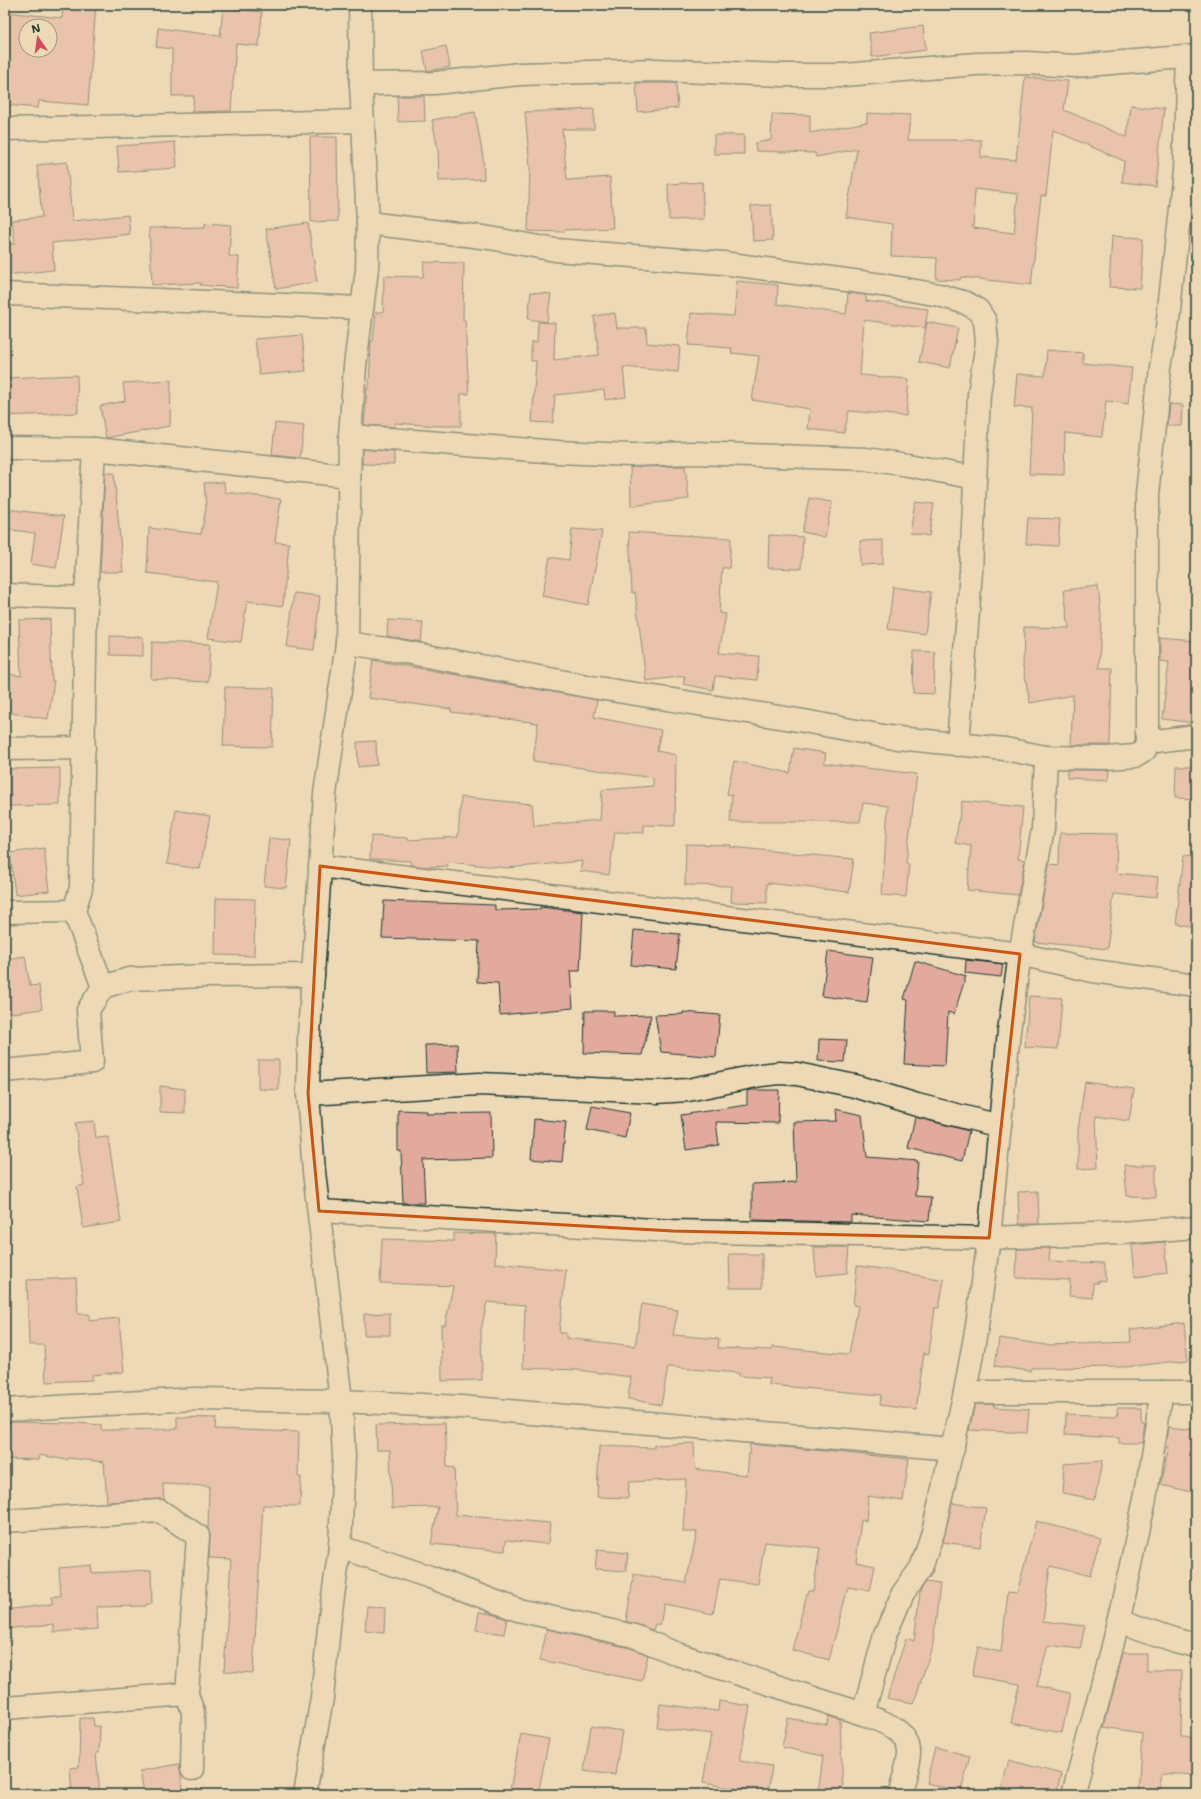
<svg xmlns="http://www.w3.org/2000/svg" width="1201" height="1799" viewBox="0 0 1201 1799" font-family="'Shantell Sans',sans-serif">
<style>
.building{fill:#e2a99d;stroke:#1f3d34;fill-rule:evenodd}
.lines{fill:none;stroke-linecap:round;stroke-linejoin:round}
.minor-casing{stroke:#1f3d34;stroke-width:25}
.minor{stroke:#eed9b7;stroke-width:22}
.marked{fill:none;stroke:#ca5512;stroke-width:3;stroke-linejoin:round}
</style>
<rect width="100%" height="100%" fill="#eed9b7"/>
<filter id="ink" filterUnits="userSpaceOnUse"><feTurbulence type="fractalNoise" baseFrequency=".025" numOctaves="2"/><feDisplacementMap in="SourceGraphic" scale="8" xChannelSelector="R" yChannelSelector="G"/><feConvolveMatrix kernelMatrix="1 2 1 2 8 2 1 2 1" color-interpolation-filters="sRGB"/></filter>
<g filter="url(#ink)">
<g class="building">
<path d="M 63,5 L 96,5 L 88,105 L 39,101 L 38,108 L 5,105 L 8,50 L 5,50 L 5,12 L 62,18 ZM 26,26 L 50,26 L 50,50 L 26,50 Z"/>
<path d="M 223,8 L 262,12 L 259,46 L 236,44 L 231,111 L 192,112 L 194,96 L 172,96 L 172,49 L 156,47 L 158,28 L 220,36 Z"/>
<path d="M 923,26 L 926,50 L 872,57 L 869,33 Z"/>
<path d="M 446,46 L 450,67 L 427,71 L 423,51 Z"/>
<path d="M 1025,77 L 1068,81 L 1064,110 L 1127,137 L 1131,105 L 1164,109 L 1155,186 L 1122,182 L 1124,161 L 1053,130 L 1046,196 L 1041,196 L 1031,285 L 961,277 L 960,280 L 936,279 L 937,258 L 891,256 L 892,224 L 846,217 L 857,149 L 816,157 L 815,153 L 756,151 L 755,143 L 771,140 L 772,114 L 810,115 L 810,133 L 867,122 L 867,113 L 910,115 L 908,140 L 981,140 L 981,157 L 1016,160 ZM 975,189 L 1018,194 L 1014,233 L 973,228 Z"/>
<path d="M 636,83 L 676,83 L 678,108 L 638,112 Z"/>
<path d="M 397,96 L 424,96 L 425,121 L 398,122 Z"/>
<path d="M 594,109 L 594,129 L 562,129 L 567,180 L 610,177 L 613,228 L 564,230 L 564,232 L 528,231 L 530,168 L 525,112 Z"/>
<path d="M 475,112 L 483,157 L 484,179 L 439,181 L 438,150 L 432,120 Z"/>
<rect x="714" y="135" width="30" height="19"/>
<path d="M 310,137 L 337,137 L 338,221 L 311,222 Z"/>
<path d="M 175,142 L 177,168 L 119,172 L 117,146 Z"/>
<path d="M 67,162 L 72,221 L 128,215 L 130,234 L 52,243 L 54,270 L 5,275 L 5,244 L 15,244 L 12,220 L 42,217 L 37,165 Z"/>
<path d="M 702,182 L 704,219 L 669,220 L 668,184 Z"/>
<path d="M 771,205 L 773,240 L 753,241 L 751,206 Z"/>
<path d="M 205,223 L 231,225 L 229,256 L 239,257 L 237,288 L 200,285 L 201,283 L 152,285 L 149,228 L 205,227 Z"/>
<path d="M 308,223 L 317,282 L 276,289 L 266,229 Z"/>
<path d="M 1112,236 L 1143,238 L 1140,288 L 1109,287 Z"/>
<path d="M 424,262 L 464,263 L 463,320 L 465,320 L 469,394 L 461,394 L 461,426 L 437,426 L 395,423 L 395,427 L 364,425 L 367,388 L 369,388 L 371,341 L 373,341 L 376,312 L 383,312 L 384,276 L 423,277 Z"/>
<path d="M 737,281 L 778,285 L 777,304 L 846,314 L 848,293 L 866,295 L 866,301 L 928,309 L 925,328 L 864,320 L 860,375 L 909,379 L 906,416 L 849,411 L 844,433 L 808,429 L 810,409 L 752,400 L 759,356 L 731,353 L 732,348 L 688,345 L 691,313 L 734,316 Z"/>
<path d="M 531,292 L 551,294 L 547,322 L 528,319 Z"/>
<path d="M 615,313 L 617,328 L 646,328 L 647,343 L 680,346 L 678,372 L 623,367 L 626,397 L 605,400 L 604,390 L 555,395 L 553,423 L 532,422 L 536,361 L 531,361 L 531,342 L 537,342 L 538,322 L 555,323 L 554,360 L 599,355 L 594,316 Z"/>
<path d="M 927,322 L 958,328 L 950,368 L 919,362 Z"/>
<path d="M 302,335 L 306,371 L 259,375 L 255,339 Z"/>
<path d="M 1047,350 L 1083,353 L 1083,363 L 1132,368 L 1128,404 L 1106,401 L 1102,437 L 1065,433 L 1064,475 L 1029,474 L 1032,408 L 1014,407 L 1017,374 L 1045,376 Z"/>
<path d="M 77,375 L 78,413 L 5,416 L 5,378 Z"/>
<path d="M 171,380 L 170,426 L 106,438 L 100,406 L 125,401 L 123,383 Z"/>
<path d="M 1169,404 L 1183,405 L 1182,426 L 1167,426 Z"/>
<path d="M 275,423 L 304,426 L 300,458 L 272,455 Z"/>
<path d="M 362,449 L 394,452 L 394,465 L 362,464 Z"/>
<path d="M 685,466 L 689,499 L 631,506 L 630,467 Z"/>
<path d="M 105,473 L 114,473 L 123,572 L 100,572 Z"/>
<path d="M 224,482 L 225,492 L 281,499 L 275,542 L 289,543 L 283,606 L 247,601 L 241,642 L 208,638 L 217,582 L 147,573 L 149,528 L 201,534 L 206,508 L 204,483 Z"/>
<path d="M 809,498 L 832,502 L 825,537 L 802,532 Z"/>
<path d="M 915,502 L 934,504 L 929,536 L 910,533 Z"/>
<path d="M 5,509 L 64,516 L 56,568 L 31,564 L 35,533 L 5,529 Z"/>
<path d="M 1028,518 L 1060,519 L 1058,546 L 1026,544 Z"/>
<path d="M 572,529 L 602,531 L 588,605 L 542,596 L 550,557 L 569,560 Z"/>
<path d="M 629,532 L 731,538 L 729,568 L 722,568 L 719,613 L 726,614 L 719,653 L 759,656 L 757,680 L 715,676 L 713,690 L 683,684 L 685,676 L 646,681 L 635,592 L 632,593 Z"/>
<path d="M 769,535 L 803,537 L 801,569 L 768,568 Z"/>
<path d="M 883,540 L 883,564 L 860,565 L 860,541 Z"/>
<path d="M 1098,586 L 1101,614 L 1099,668 L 1112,668 L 1110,745 L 1071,745 L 1073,695 L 1030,703 L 1023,667 L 1024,627 L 1069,628 L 1064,590 Z"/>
<path d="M 893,587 L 931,592 L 925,634 L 888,629 Z"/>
<path d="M 294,593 L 320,596 L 314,650 L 287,647 Z"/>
<path d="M 50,619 L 52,681 L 54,681 L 48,719 L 5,712 L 5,695 L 8,674 L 21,676 L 19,620 Z"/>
<path d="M 388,620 L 423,622 L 421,642 L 387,636 Z"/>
<path d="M 110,636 L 143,637 L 143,656 L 110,655 Z"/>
<path d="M 1160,638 L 1196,641 L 1196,723 L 1162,719 L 1169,662 L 1160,661 Z"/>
<path d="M 152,642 L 210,644 L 208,682 L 151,679 Z"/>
<path d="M 914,651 L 935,652 L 934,694 L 913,693 Z"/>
<path d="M 373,660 L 597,700 L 594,717 L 661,730 L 657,751 L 676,755 L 675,826 L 644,825 L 644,833 L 615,832 L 609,875 L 580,871 L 582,861 L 508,868 L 447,862 L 448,866 L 427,867 L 411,865 L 410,861 L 370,859 L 371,836 L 408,838 L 408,840 L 458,837 L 461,797 L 532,804 L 534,826 L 600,820 L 602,790 L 653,786 L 653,778 L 533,761 L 538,723 L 451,712 L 451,709 L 368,698 Z"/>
<path d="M 225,687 L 274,688 L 272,747 L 223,746 Z"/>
<path d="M 376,741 L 377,765 L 358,767 L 357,742 Z"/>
<path d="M 794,748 L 826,753 L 824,763 L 917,774 L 906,863 L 909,864 L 906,897 L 882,895 L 888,806 L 863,803 L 860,822 L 730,822 L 732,795 L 727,794 L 734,761 L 790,773 Z"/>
<path d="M 1176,766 L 1196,766 L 1196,799 L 1175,798 Z"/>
<path d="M 60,768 L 60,805 L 9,806 L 9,769 Z"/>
<path d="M 1067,770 L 1110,770 L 1109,780 L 1067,778 Z"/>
<path d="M 962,801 L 1023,807 L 1018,859 L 1025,860 L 1018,895 L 967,890 L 971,846 L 955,843 Z"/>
<path d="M 176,810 L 210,816 L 200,869 L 167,864 Z"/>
<path d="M 1060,833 L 1117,834 L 1116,873 L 1158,877 L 1156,898 L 1114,894 L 1107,949 L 1035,942 L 1049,864 L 1059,865 Z"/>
<path d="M 269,838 L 291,840 L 286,888 L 264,886 Z"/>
<path d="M 686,844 L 731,845 L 730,847 L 854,859 L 849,892 L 767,883 L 767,903 L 731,902 L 732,886 L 685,885 Z"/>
<path d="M 44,848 L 49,891 L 15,895 L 10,853 Z"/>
<path d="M 1183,856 L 1196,857 L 1196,927 L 1175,924 Z"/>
<path d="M 216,898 L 255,899 L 254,956 L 215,955 Z"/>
<path d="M 384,901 L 495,905 L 495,910 L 540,909 L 540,907 L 583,912 L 580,971 L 570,971 L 573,1008 L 500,1015 L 498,983 L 477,982 L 479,941 L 382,938 Z"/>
<path d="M 634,930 L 680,934 L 676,969 L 631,965 Z"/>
<path d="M 828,951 L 873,957 L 867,1002 L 822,996 Z"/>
<path d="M 25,956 L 30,986 L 39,985 L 42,1009 L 13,1013 L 13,1012 L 5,1012 L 5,959 Z"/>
<path d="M 966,960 L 1003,964 L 1001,977 L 965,973 Z"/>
<path d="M 915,961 L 966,976 L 954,1014 L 948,1012 L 945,1066 L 904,1064 L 908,1000 L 904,999 Z"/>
<path d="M 1029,996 L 1062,998 L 1058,1049 L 1025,1047 Z"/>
<path d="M 585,1011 L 614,1011 L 614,1016 L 651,1015 L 642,1055 L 584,1053 Z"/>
<path d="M 683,1012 L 720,1015 L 716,1057 L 661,1052 L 655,1015 L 683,1014 Z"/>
<path d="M 819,1039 L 847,1040 L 845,1062 L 818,1061 Z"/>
<path d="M 457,1044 L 458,1072 L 426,1073 L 425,1045 Z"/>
<path d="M 258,1060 L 279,1060 L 279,1090 L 258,1089 Z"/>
<path d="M 1085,1082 L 1134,1089 L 1129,1121 L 1096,1116 L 1098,1168 L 1078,1169 L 1078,1130 Z"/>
<path d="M 160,1086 L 185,1089 L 185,1113 L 160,1112 Z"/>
<path d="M 752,1090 L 779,1090 L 778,1123 L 716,1122 L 719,1145 L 686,1150 L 681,1115 L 747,1105 L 747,1091 Z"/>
<path d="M 592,1106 L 630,1113 L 625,1138 L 587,1130 Z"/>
<path d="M 835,1109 L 862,1115 L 867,1157 L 918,1161 L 915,1196 L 931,1197 L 929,1221 L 851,1215 L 851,1222 L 752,1220 L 752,1184 L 796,1182 L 794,1122 L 836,1121 Z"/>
<path d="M 398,1110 L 427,1111 L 427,1114 L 491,1113 L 492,1158 L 423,1160 L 425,1203 L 403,1203 L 401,1151 L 398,1151 Z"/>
<path d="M 915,1117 L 969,1131 L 962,1161 L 908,1148 Z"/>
<path d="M 534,1119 L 566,1122 L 562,1162 L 531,1159 Z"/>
<path d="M 94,1121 L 96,1138 L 108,1137 L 121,1222 L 83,1228 L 77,1187 L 84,1185 L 75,1123 Z"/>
<path d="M 1124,1165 L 1156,1165 L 1156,1197 L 1127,1196 Z"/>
<path d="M 1038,1191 L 1039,1224 L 1019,1224 L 1018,1192 Z"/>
<path d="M 454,1233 L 496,1234 L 495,1263 L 566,1270 L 559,1333 L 566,1333 L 566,1338 L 635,1346 L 642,1304 L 678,1310 L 673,1335 L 719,1339 L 718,1348 L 772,1350 L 772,1347 L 849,1354 L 858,1306 L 853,1305 L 857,1266 L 884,1269 L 944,1280 L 939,1308 L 935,1308 L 929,1354 L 924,1353 L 916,1410 L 880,1405 L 881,1395 L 769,1385 L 770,1378 L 739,1376 L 739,1373 L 668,1367 L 661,1405 L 628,1399 L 631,1377 L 578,1370 L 523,1368 L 525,1305 L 487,1302 L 481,1330 L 482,1380 L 442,1381 L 441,1325 L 445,1325 L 453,1286 L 380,1283 L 382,1239 L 454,1241 Z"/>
<path d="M 1165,1242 L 1168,1273 L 1135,1277 L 1132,1245 Z"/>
<path d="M 814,1247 L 849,1247 L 847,1273 L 816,1276 Z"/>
<path d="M 1050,1248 L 1049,1261 L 1105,1263 L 1105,1281 L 1098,1280 L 1098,1283 L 1093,1283 L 1092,1298 L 1069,1296 L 1070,1280 L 1016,1278 L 1017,1249 Z"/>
<path d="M 729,1254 L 762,1254 L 762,1288 L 730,1288 Z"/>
<path d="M 76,1278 L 78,1314 L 89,1314 L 89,1321 L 119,1318 L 124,1372 L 92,1375 L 92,1380 L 46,1382 L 44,1345 L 29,1345 L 27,1280 Z"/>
<path d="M 390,1313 L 390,1335 L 364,1335 L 364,1314 Z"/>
<path d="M 1184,1323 L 1188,1360 L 1125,1367 L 1031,1368 L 1030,1371 L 995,1366 L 999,1338 L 1047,1345 L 1131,1342 L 1130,1329 Z"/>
<path d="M 975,1404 L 994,1404 L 994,1407 L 1029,1409 L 1027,1433 L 969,1430 Z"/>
<path d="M 1117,1408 L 1141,1408 L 1141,1422 L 1144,1422 L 1141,1443 L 1119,1443 L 1119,1438 L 1065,1435 L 1066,1414 L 1118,1416 Z"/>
<path d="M 177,1417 L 216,1418 L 215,1429 L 299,1432 L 298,1477 L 301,1477 L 300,1506 L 263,1505 L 253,1673 L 224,1671 L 231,1559 L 209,1558 L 210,1537 L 208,1529 L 209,1486 L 163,1484 L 164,1500 L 159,1499 L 107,1502 L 104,1462 L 68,1458 L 67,1460 L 40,1455 L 39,1460 L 6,1459 L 7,1422 L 78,1423 L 101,1425 L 101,1430 L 177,1429 Z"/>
<path d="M 445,1423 L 447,1467 L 454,1468 L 456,1515 L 550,1523 L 548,1544 L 506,1540 L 505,1551 L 431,1544 L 438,1507 L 392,1508 L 390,1450 L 377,1450 L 376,1425 Z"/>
<path d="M 1169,1426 L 1196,1429 L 1196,1493 L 1160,1485 L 1169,1447 L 1166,1447 Z"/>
<path d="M 694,1443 L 695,1469 L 747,1475 L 750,1444 L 909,1459 L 903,1501 L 868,1496 L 866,1521 L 861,1520 L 856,1562 L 875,1566 L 870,1591 L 848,1587 L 829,1660 L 792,1650 L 808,1590 L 813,1591 L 820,1548 L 765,1542 L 758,1584 L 720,1579 L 713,1614 L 664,1604 L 660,1625 L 655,1624 L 653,1630 L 626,1621 L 634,1574 L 686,1583 L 697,1532 L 683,1532 L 686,1479 L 629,1482 L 628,1498 L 597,1497 L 599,1446 L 654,1448 L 654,1445 Z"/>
<path d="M 1102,1461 L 1095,1499 L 1062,1493 L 1064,1464 Z"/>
<path d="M 952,1503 L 986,1508 L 980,1547 L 943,1542 Z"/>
<path d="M 1036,1521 L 1100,1538 L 1090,1576 L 1050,1566 L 1043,1621 L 1085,1626 L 1080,1649 L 1048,1645 L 1037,1686 L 1070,1693 L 1062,1733 L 1011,1723 L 1019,1684 L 972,1676 L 978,1647 L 1001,1652 L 1008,1592 L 1017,1593 Z"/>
<path d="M 597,1550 L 628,1553 L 626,1571 L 595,1569 Z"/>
<path d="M 91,1565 L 92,1573 L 151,1570 L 152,1604 L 146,1604 L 146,1606 L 97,1607 L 98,1629 L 54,1632 L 54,1624 L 5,1629 L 5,1610 L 52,1604 L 52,1596 L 61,1596 L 59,1568 Z"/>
<path d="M 926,1582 L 940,1584 L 933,1644 L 916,1696 L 913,1703 L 887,1698 L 906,1638 L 914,1641 L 920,1591 Z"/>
<path d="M 367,1606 L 385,1608 L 384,1633 L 365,1631 Z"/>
<path d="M 479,1612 L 492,1614 L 507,1619 L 504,1634 L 476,1630 Z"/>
<path d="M 547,1629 L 630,1648 L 648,1655 L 642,1681 L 540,1660 Z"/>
<path d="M 1123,1653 L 1147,1653 L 1147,1670 L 1182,1670 L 1181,1737 L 1196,1738 L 1195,1776 L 1163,1774 L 1160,1794 L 1138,1794 L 1142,1733 L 1104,1727 Z"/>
<path d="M 719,1701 L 750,1706 L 740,1761 L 772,1766 L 768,1794 L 703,1783 L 711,1734 L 657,1727 L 660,1704 L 718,1711 Z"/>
<path d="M 828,1716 L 840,1720 L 843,1794 L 818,1794 L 823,1756 L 782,1747 L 788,1718 L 827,1725 Z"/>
<path d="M 80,1718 L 93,1718 L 94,1726 L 100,1726 L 99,1753 L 96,1753 L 100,1794 L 72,1794 L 70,1768 L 79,1767 Z"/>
<path d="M 591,1726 L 622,1731 L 615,1775 L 584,1771 Z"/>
<path d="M 521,1734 L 549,1739 L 538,1794 L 509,1794 Z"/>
<path d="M 935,1747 L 970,1756 L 961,1792 L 926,1783 Z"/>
<path d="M 1009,1760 L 1061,1774 L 1056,1794 L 1000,1794 Z"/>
<path d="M 179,1764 L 184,1794 L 144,1794 L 140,1771 Z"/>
</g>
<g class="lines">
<defs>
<g id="minor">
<path d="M 361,84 L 435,83 L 520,74 L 655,70 L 783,75 L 844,75 L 976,64 L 1027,63 L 1075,66 L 1196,56"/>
<path d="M 5,129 L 363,121"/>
<path d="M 368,223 L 490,238 L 555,250 L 723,263 L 882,285 L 939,295 L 966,303 L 978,310 L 985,321 L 987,342 L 979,394 L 971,571 L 958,745"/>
<path d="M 5,294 L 362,308"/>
<path d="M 350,436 L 558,452 L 631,455 L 693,453 L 866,459 L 908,465 L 975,478"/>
<path d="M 5,448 L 94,449 L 349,476"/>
<path d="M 94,449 L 86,598 L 81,888 L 74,911 L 103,987"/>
<path d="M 5,595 L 86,598"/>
<path d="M 347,643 L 400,651 L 592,687 L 804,721 L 888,737 L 1005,749 L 1046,757 L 1106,758 L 1136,756 L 1144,751 L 1147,742 L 1147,495 L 1160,367 L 1167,328 L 1184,171 L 1188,57"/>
<path d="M 1147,742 L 1196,736"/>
<path d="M 5,749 L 84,748"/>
<path d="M 320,866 L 1020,954 L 1093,971 L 1196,985"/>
<path d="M 5,912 L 74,911"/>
<path d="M 5,1071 L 92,1062 L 88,1010 L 103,987 L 129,979 L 207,976 L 313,975"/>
<path d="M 308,1094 L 479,1084 L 656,1092 L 688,1090 L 761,1075 L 779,1073 L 797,1074 L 855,1086 L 917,1105 L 1000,1126"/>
<path d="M 319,1211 L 673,1231 L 989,1238 L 1121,1233 L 1196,1227"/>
<path d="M 965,1392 L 1196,1392"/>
<path d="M 5,1410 L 194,1399 L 341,1401 L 461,1407 L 953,1449"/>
<path d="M 5,1521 L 160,1511 L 198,1536 L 187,1694 L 193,1712 L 192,1769"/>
<path d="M 340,1547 L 430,1577 L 518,1610 L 634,1636 L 677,1654 L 863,1714 C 881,1721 910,1730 909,1754 C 908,1767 902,1781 900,1794"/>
<path d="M 1118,1621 L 1176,1641 L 1196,1646"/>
<path d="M 5,1708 L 187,1694"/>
<path d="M 863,1714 L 885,1635 L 903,1593 L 921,1568 L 933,1532 L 965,1392 L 977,1326 L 989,1238 L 1009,1031 L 1020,954 L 1043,829 L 1046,757"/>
<path d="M 305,1794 L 322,1698 L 330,1617 L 340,1547 L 344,1456 L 341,1401 L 314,1172 L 308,1094 L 309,1035 L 325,794 L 347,643 L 350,436 L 355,366 L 367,269 L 368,223 L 361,84 L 360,5"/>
<path d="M 1073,1794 C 1099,1699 1124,1605 1143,1508 C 1151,1470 1155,1431 1162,1392"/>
</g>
</defs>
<use href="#minor" class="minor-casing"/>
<use href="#minor" class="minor"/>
</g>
</g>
<path d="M0 0H1201V1799H0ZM 320,866 L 1020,954 L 989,1238 L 673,1231 L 319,1211 L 308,1094 Z" fill="#eed9b7" fill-opacity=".55" fill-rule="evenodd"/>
<path class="marked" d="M 320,866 L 1020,954 L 989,1238 L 673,1231 L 319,1211 L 308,1094 Z"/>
<rect width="1201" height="1799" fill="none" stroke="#eed9b7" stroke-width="20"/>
<rect x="10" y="10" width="1181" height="1779" fill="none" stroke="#1f3d34" stroke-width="1.5" filter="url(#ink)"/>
<g transform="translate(38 38) rotate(347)"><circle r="19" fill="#eed9b7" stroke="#9b9b83"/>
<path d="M0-3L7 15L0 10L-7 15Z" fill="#d1495b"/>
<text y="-6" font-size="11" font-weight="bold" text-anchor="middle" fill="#1f3d34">N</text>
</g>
</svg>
